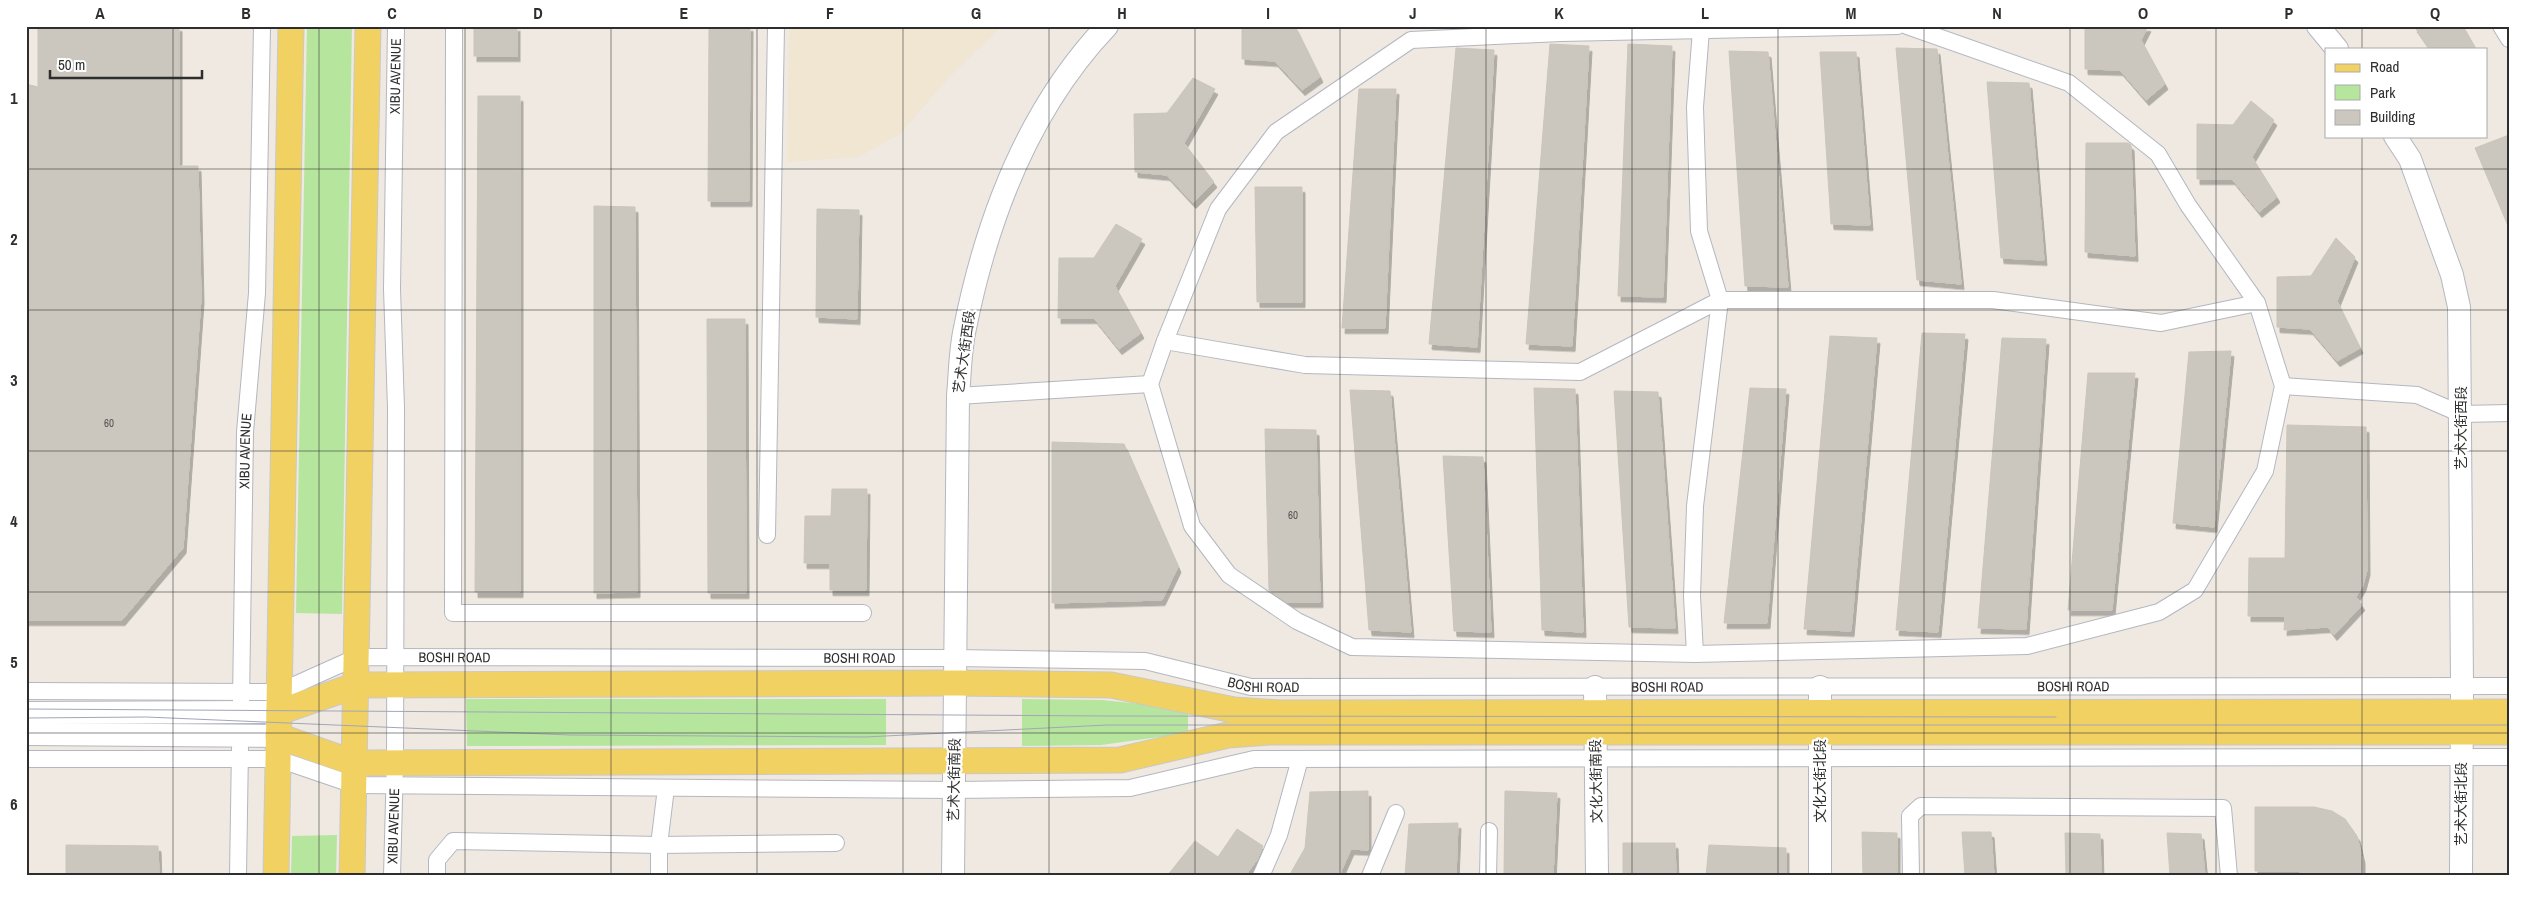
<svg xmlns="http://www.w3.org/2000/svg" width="2535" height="902" viewBox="0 0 2535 902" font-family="'Archivo Narrow','Noto Sans SC',sans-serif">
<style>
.education{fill:#f0e6d1}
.green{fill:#b6e59e}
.building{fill:#cbc7bf;stroke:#cbc5ba;filter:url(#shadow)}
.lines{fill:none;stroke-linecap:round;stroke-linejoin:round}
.street-casing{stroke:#b4b7c1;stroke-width:18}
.secondary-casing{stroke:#b4b7c1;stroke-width:24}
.primary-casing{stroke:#c9c9c9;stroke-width:27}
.street{stroke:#fff;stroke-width:16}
.secondary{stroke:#fff;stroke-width:22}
.primary{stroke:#f2d163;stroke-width:25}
.tram{stroke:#a3a6b8;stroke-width:1}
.grid{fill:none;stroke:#2e2e2e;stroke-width:1;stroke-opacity:0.55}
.labels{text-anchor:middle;stroke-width:4.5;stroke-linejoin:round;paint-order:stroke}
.number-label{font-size:11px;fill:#555452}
.street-label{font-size:14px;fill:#2e2e2e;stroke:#fff}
.neatline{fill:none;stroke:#2e2e2e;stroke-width:2}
.grid-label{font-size:16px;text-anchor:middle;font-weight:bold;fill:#2e2e2e}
</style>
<defs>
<filter id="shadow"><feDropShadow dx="3" dy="5.5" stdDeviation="0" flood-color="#0004"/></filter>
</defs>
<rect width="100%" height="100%" fill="#efe9e1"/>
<path class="education" d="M 789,26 L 1002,26 L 948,78 L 900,134 L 858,157 L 787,162 Z"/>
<g class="green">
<path d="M 307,26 L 352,26 L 342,614 L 296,613 Z"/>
<path d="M 466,699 L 886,699 L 886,745 L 467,746 Z"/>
<path d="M 1022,699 L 1102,700 L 1188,709 L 1188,733 L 1101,745 L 1022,746 Z"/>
<path d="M 337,835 L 336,876 L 291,876 L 292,836 Z"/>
</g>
<g class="building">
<path d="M 38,26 L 179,26 L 179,166 L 198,166 L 201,298 L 183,548 L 122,620 L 26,620 L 26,84 L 38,87 Z"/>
<rect x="474" y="26" width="43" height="30"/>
<path d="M 709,26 L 750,26 L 749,201 L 708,201 Z"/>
<path d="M 1242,26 L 1295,26 L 1320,77 L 1302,90 L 1275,61 L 1242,59 Z"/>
<path d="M 2085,26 L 2148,26 L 2141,40 L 2165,84 L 2146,100 L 2120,70 L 2085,69 Z"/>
<path d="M 2414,26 L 2463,26 L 2476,49 L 2430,49 Z"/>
<path d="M 1550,44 L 1589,46 L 1572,346 L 1526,344 Z"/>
<path d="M 1628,44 L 1672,46 L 1663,297 L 1618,296 Z"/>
<path d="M 1456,48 L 1494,50 L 1477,347 L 1429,344 Z"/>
<path d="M 1896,48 L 1937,49 L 1961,284 L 1917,280 Z"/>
<path d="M 1729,51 L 1768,52 L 1788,287 L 1745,286 Z"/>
<path d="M 1820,52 L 1856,52 L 1870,225 L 1831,224 Z"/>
<path d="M 1193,78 L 1215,89 L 1184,143 L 1214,182 L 1193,203 L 1167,175 L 1135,172 L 1134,114 L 1167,113 Z"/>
<path d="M 1987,82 L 2029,83 L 2044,260 L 2001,258 Z"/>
<path d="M 1359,89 L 1396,89 L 1385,328 L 1342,328 Z"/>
<path d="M 478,96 L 520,96 L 520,592 L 475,592 Z"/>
<path d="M 2251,101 L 2274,120 L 2252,157 L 2277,197 L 2259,212 L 2232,179 L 2197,179 L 2197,124 L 2233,125 Z"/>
<path d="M 2509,135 L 2509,228 L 2475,148 Z"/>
<path d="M 2086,143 L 2128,143 L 2131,145 L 2135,256 L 2085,252 Z"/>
<path d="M 1255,187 L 1302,187 L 1302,302 L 1257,302 Z"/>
<path d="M 594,206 L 635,207 L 637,592 L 594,593 Z"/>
<path d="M 817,209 L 859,210 L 857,319 L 816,317 Z"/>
<path d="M 1116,224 L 1142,239 L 1115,286 L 1141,333 L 1119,349 L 1094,318 L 1058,318 L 1059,258 L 1094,258 Z"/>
<path d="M 2336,238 L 2355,257 L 2337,301 L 2360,348 L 2337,361 L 2310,329 L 2277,327 L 2277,277 L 2311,276 Z"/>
<path d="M 707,319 L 745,319 L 746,593 L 708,593 Z"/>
<path d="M 1922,333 L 1965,334 L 1938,632 L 1896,630 Z"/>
<path d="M 1830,336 L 1877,338 L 1851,631 L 1804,629 Z"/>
<path d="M 2002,338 L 2046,339 L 2026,629 L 1978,628 Z"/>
<path d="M 2231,351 L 2214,527 L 2173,523 L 2189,352 Z"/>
<path d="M 2088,373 L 2135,373 L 2112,610 L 2068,610 Z"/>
<path d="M 1534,388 L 1575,389 L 1583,632 L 1542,630 Z"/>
<path d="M 1750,388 L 1786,389 L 1767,623 L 1724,623 Z"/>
<path d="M 1350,390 L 1390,391 L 1411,632 L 1369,630 Z"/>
<path d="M 1614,391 L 1658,392 L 1675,628 L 1629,627 Z"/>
<path d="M 2287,425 L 2366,427 L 2367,570 L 2363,585 L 2356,597 L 2362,605 L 2334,635 L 2328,627 L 2284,630 L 2285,616 L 2248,616 L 2249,558 L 2285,558 Z"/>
<path d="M 1265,429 L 1316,430 L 1320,602 L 1286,602 L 1269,590 Z"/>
<path d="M 1052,442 L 1124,444 L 1178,567 L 1162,600 L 1052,603 Z"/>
<path d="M 1443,456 L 1483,457 L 1491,632 L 1454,631 Z"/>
<path d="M 832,489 L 867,489 L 866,590 L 830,590 L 830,563 L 804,563 L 805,516 L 831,516 Z"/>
<path d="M 1368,791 L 1368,850 L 1351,849 L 1339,876 L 1289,876 L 1305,848 L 1310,792 Z"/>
<path d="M 1505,791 L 1557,793 L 1553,876 L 1504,876 Z"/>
<path d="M 2255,807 L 2314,807 L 2332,811 L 2345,819 L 2357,836 L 2362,858 L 2362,876 L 2300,876 L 2300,871 L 2255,871 Z"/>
<path d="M 1458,823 L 1456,876 L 1405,876 L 1409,824 Z"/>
<path d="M 1237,829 L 1263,846 L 1257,860 L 1245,876 L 1167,876 L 1195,841 L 1218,857 Z"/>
<path d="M 1862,832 L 1897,833 L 1897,876 L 1863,876 Z"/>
<path d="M 1962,832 L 1991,832 L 1994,876 L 1965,876 Z"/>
<path d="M 2065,833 L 2100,834 L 2101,876 L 2066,876 Z"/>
<path d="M 2167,833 L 2201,834 L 2205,876 L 2170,876 Z"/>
<path d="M 1623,843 L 1675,843 L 1676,876 L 1623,876 Z"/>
<path d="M 66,845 L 158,846 L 159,876 L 66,876 Z"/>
<path d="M 1709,845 L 1786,848 L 1786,876 L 1706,876 Z"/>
</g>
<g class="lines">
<defs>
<g id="street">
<path d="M 454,26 L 453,613 L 863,613"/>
<path d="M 1898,26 L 1560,33 L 1411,40 L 1276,132 L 1218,209 L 1165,341 L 1150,384 L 1192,526 L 1229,575 L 1297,621 L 1352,647 L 1695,654 L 2027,646 L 2159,612 L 2195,590 L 2265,471 L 2283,386 L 2257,303 L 2188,205 L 2158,154 L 2069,83 L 1907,26"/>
<path d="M 2501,26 L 2509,39"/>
<path d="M 1165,341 L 1305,365 L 1580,372 L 1720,300 L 1993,300 L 2161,323 L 2257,303"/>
<path d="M 2283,386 L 2417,395 L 2461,414 L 2509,413"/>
<path d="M 958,396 L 1150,384"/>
<path d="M 767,535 L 776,26"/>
<path d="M 1695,654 L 1692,596 L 1695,506 L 1720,300 L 1699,231 L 1695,107 L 1701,30"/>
<path id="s1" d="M 26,691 L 279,692 L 357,657 L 955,658 L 1145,661 L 1251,687 L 2509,686"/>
<path id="s2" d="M 241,701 L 245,432 L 257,293 L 262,26"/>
<path d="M 26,759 L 278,759 L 354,785 L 954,790 L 1130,788 L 1254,759 L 2509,757"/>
<path d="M 238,876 L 240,748"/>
<path id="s3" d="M 392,876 L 395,762 L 396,408 L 392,289 L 396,26"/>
<path d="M 437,876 L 437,860 L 453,841 L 659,845 L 836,843"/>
<path d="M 659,876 L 659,845 L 666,788"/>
<path d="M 1261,876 L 1279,835 L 1300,759"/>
<path d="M 1370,876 L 1396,813"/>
<path d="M 1488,876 L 1489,831"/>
<path d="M 1911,876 L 1910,816 L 1921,806 L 2223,808 L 2229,876"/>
</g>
<g id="secondary">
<path d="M 2318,26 L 2337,49"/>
<path d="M 2395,136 L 2410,159 L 2452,275 L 2459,307 L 2462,686 L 2461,876"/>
<path d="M 1595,687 L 1597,876"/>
<path d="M 26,713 L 279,712"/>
<path d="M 26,734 L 278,736"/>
<path d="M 953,876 L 958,396 C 960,374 960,350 965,328 C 987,218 1028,109 1107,26"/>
<path d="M 1820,876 L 1820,687"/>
</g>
<g id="primary">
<path d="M 279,712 L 357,685 L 955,683 L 1111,685 L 1234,710 L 1280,713 L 2509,712"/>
<path d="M 278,736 L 354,763 L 1120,760 L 1228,735 L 1269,732 L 2509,732"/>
<path d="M 276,876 L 291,26"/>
<path d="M 352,876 L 368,26"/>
</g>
</defs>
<use href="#street" class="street-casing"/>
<use href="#secondary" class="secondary-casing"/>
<use href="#primary" class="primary-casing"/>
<use href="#street" class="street"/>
<use href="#secondary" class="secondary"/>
<use href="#primary" class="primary"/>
<g class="tram">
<path d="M 26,709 L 1107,716 L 2056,717"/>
<path d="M 26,718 L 146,717 L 570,735 L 865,737 L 1107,725 L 2509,725"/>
</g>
</g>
<path class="grid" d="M 173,26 L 173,876M 319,26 L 319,876M 465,26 L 465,876M 611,26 L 611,876M 757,26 L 757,876M 903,26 L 903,876M 1049,26 L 1049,876M 1195,26 L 1195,876M 1340,26 L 1340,876M 1486,26 L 1486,876M 1632,26 L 1632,876M 1778,26 L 1778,876M 1924,26 L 1924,876M 2070,26 L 2070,876M 2216,26 L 2216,876M 2362,26 L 2362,49M 2362,136 L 2362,876M 26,169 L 2509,169M 26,310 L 2509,310M 26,451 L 2509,451M 26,592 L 2509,592M 26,733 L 2509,733"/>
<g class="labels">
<g class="number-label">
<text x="109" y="427">60</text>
<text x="1293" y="519">60</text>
</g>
<g class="street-label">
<text dy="5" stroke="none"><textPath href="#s3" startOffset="800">XIBU AVENUE</textPath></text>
<text transform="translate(964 352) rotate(-82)" y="5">艺术大街西段</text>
<text transform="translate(2461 428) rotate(-90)" y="5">艺术大街西段</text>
<text dy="5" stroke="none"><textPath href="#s2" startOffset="250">XIBU AVENUE</textPath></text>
<text dy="5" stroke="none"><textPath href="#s1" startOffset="436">BOSHI ROAD</textPath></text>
<text dy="5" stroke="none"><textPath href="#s1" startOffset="841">BOSHI ROAD</textPath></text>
<text dy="5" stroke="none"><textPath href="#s1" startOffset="1248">BOSHI ROAD</textPath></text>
<text dy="5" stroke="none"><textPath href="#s1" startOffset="2058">BOSHI ROAD</textPath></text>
<text dy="5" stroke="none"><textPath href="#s1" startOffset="1652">BOSHI ROAD</textPath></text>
<text transform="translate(954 780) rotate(-89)" y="5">艺术大街南段</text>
<text transform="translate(1596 781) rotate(-91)" y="5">文化大街南段</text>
<text transform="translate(1820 781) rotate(-90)" y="5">文化大街北段</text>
<text transform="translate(2461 804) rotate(-90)" y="5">艺术大街北段</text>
<text dy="5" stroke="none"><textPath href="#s3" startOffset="50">XIBU AVENUE</textPath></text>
</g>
</g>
<rect width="2535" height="902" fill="none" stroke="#ffffff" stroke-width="55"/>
<rect x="2325" y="48" width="162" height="90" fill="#ffffff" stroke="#ababab"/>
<rect x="2335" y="64" width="25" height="8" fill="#f2d163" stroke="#ababab"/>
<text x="2370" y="72" font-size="15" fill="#2e2e2e">Road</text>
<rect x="2335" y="85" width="25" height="15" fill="#b6e59e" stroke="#ababab"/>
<text x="2370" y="98" font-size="15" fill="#2e2e2e">Park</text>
<rect x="2335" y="110" width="25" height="15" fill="#cbc7bf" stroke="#ababab"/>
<text x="2370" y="122" font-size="15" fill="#2e2e2e">Building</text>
<path d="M50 70v8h152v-8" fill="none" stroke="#2e2e2e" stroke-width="2.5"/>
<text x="58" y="70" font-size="15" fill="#2e2e2e" stroke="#ffffff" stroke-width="4" paint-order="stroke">50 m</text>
<rect x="28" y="28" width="2480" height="846" class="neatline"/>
<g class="grid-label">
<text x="100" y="19">A</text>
<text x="246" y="19">B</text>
<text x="392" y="19">C</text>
<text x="538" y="19">D</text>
<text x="684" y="19">E</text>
<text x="830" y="19">F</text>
<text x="976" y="19">G</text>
<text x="1122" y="19">H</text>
<text x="1268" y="19">I</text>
<text x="1413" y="19">J</text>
<text x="1559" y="19">K</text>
<text x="1705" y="19">L</text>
<text x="1851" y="19">M</text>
<text x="1997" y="19">N</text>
<text x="2143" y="19">O</text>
<text x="2289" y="19">P</text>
<text x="2435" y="19">Q</text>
<text x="14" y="104">1</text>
<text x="14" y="245">2</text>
<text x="14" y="386">3</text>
<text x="14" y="527">4</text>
<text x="14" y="668">5</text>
<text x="14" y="810">6</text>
</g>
</svg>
